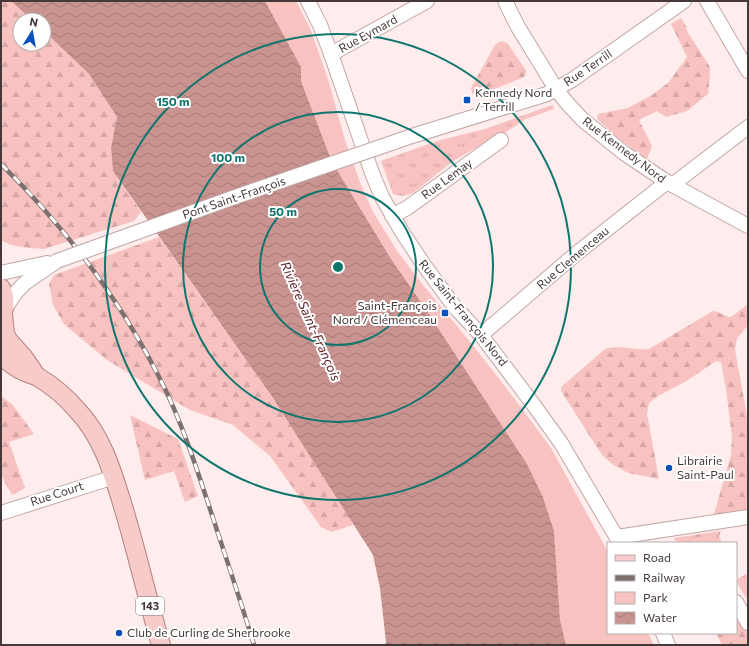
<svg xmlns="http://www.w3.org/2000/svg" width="749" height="646" viewBox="0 0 749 646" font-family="Commissioner,sans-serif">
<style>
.grass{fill:url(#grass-tufts)}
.forest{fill:url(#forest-firs)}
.park{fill:#f8c2c0}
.water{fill:url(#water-waves)}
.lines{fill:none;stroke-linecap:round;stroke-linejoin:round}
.minor-casing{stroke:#c0a5a4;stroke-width:16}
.major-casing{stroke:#b4817f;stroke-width:20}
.minor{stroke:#fff;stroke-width:14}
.major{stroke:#f6cbc9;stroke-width:18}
.rail-casing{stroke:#7d7170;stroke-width:4.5}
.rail{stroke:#fff;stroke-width:3;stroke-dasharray:9;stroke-linecap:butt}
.minor-bridge-casing{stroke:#c0a5a4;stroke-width:16;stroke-linecap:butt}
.minor-bridge{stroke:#fff;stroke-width:14}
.ring{fill:none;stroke:#0f766e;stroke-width:2}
.poi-dot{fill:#0a50ba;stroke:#fff;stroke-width:1.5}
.labels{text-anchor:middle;stroke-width:4;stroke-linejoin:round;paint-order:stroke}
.shield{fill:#fff;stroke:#7c7474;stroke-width:1}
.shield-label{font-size:11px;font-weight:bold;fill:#443938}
.street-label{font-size:12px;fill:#443938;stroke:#fff}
.poi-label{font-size:12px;fill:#443938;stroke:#fff;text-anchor:start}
.water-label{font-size:13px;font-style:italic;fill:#611f22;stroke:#fff}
.centre{fill:#0f766e;stroke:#fff;stroke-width:2}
.ring-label{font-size:12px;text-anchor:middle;font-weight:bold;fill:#0f766e;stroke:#fff;stroke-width:4;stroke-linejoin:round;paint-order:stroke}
</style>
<defs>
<pattern id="grass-tufts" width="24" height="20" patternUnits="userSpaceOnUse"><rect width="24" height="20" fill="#f8c2c0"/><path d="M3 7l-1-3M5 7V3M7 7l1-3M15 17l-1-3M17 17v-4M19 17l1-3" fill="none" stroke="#d6a7a6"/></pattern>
<pattern id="forest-firs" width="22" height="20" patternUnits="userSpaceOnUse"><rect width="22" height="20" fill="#f8c2c0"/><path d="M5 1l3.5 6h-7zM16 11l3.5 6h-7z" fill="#d6a7a6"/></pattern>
<pattern id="water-waves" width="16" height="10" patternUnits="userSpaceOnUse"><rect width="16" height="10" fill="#c99390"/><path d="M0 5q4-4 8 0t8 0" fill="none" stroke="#a57977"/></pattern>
</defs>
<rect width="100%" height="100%" fill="#feedec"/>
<path class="grass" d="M 553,105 L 554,109 L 526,119 L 506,132 L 493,138 L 453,161 L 413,193 C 405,196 401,197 393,194 L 381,161 L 437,141 L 485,129 L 541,109 Z"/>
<g class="forest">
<path d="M 1,1 L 11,1 L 32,20 L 20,20 L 20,44 L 44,44 L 44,31 L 89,74 L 117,117 L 111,148 L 113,171 L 141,212 L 134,221 L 44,249 L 28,248 L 11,245 L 1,240 Z"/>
<path d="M 681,18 L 686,26 L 687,31 L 710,67 L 710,76 L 708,94 L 687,111 L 666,117 L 657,111 L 639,120 L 652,146 L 647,159 L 617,137 L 597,119 L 598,114 L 628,108 L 652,95 L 669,82 L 687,57 L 671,24 Z"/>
<path d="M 501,41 L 507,43 L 526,70 L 526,73 L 524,77 L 477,96 L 472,93 L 471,88 L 495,45 Z"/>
<path d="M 159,237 L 273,398 L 345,508 L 353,525 L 332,532 L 321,527 L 270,456 L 233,425 L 190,410 L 107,360 L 64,324 L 53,305 L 49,284 L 54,275 Z"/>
<path d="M 748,304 L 748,325 L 737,338 L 735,350 L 748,421 L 748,512 L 717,517 L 714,514 L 731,455 L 732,437 L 726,389 L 721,362 L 716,361 L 685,382 L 658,396 L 649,403 L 647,414 L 659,479 L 628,473 L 612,464 L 602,455 L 561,391 L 561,387 L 605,349 C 619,344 635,351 649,349 L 713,311 C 720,311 724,317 731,317 Z"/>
<path d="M 1,396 L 12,404 L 34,434 L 9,442 L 25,488 L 12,495 L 1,475 Z"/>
<path d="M 130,415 L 178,439 L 198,496 L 185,502 L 174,471 L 145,480 Z"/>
<path d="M 721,531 L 719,536 L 722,543 L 676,543 L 674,538 Z"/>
<path d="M 748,573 L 748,601 L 736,581 L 736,580 Z"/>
<path d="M 736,611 L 748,629 L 748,645 L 722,645 L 716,633 L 736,633 Z"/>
</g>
<path class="park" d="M 265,1 L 296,1 L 310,28 L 328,79 L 345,140 L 361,185 L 372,210 L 397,251 L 419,280 L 475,348 L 520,406 L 551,448 L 608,552 L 608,633 L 648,633 L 654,645 L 566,645 L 560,620 L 554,531 L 543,497 L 527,464 L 421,302 L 391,259 L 332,162 L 301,81 L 301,67 Z"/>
<path class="water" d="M 11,1 L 265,1 L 301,67 L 301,81 L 332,162 L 391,259 L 421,302 L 527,464 L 543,497 L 554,531 L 560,620 L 566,645 L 385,645 L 386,642 L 380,588 L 373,555 L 273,398 L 113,171 L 111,148 L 117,117 L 89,74 L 44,31 L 44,20 L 32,20 Z"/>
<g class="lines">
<defs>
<g id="minor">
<path d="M 308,1 L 320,25 L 331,54 L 372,173 L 382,197 L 402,232 L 424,265 L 454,306 L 481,335 L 533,404 L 561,443 L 620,543"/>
<path d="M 505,1 L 518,27 L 556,89 L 567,103 L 583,120 L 624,153 L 667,182 L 748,226"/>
<path d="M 707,1 L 748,71"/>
<path d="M 331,54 L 427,1"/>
<path d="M 412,136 L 547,94 L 572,80 L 684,1"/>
<path d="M 672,185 L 748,127"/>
<path d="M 392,216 L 407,208 L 501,140"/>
<path d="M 1,273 L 47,263"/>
<path d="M 4,310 L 16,292 L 25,283 L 57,261"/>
<path d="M 481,335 L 577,253 L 667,182"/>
<path d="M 1,513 L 114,477"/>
<path d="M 617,537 L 748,517"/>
<path d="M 736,602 L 748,623"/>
<path d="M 663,633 L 668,645"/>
</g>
<g id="major">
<path d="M 1,288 C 6,298 5,309 1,319"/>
<path d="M 3,314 L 5,334 L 8,340 L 24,358 L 33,371"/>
<path d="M 1,356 C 8,361 14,367 21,370 C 26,373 32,374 38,377 C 53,386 66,397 77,410 C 104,438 114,477 125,513 C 138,557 148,601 161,645"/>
</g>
</defs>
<use href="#minor" class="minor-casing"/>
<use href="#major" class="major-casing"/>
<use href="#minor" class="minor"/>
<use href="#major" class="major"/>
<defs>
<path id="rail" d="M 1,164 C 68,230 125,306 166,391 C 185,431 198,473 212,515 C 226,558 241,602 254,645"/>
</defs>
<use href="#rail" class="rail-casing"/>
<use href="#rail" class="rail"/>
<defs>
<path id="minor-bridge" d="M 57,261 L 232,198 L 412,136"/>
</defs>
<use href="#minor-bridge" class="minor-bridge-casing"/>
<use href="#minor-bridge" class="minor-bridge"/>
</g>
<g class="ring">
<circle cx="338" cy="267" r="78"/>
<circle cx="338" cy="267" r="155"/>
<circle cx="338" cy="267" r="233"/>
</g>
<g class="poi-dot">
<rect x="463" y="96" width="8" height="8" rx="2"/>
<rect x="441" y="309" width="8" height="8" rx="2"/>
<circle cx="669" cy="468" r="4"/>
<circle cx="119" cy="633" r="4"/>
</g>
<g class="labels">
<rect class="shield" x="136" y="597" width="28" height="18" rx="3"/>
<g class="shield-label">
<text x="150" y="610">143</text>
</g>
<g class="street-label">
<text transform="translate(368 34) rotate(-29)" y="4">Rue Eymard</text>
<text transform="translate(588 68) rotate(-34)" y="4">Rue Terrill</text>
<text transform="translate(624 150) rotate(37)" y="4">Rue Kennedy Nord</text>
<text transform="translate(447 179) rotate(-36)" y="4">Rue Lemay</text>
<text transform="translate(234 198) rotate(-19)" y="4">Pont Saint-François</text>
<text transform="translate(573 258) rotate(-40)" y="4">Rue Clemenceau</text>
<text transform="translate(463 313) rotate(51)" y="4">Rue Saint-François Nord</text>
<text transform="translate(57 494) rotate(-18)" y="4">Rue Court</text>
</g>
<g class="poi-label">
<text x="475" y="97">Kennedy Nord<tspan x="475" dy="14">/ Terrill</tspan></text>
<text x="437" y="310" text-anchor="end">Saint-François<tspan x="437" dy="14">Nord / Clémenceau</tspan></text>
<text x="677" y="465">Librairie<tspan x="677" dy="14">Saint-Paul</tspan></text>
<text x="127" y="637">Club de Curling de Sherbrooke</text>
</g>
<g class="water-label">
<text transform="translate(311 321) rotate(66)" y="5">Rivière Saint-François</text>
</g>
</g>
<circle cx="338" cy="267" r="6" class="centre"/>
<g class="ring-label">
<text x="173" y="106">150 m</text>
<text x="228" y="162">100 m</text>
<text x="283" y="216">50 m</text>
</g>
<rect width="749" height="646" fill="none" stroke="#443938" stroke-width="4"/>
<rect x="607" y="542" width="130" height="92" fill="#ffffff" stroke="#b4b0af"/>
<rect x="615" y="555" width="20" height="6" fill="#f6cbc9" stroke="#b4b0af"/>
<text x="643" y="562" font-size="12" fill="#443938">Road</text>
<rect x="615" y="575" width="20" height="6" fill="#7d7170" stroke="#b4b0af"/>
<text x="643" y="582" font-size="12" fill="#443938">Railway</text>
<rect x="615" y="592" width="20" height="12" fill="#f8c2c0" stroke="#b4b0af"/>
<text x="643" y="602" font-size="12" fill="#443938">Park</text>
<rect x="615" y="612" width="20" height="12" fill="url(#water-waves)" stroke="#b4b0af"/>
<text x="643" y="622" font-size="12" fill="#443938">Water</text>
<g transform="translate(32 32) rotate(11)"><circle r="19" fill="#ffffff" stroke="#b4b0af"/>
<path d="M0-3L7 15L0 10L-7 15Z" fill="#0a50ba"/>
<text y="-6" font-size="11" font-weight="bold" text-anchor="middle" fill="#443938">N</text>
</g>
</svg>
